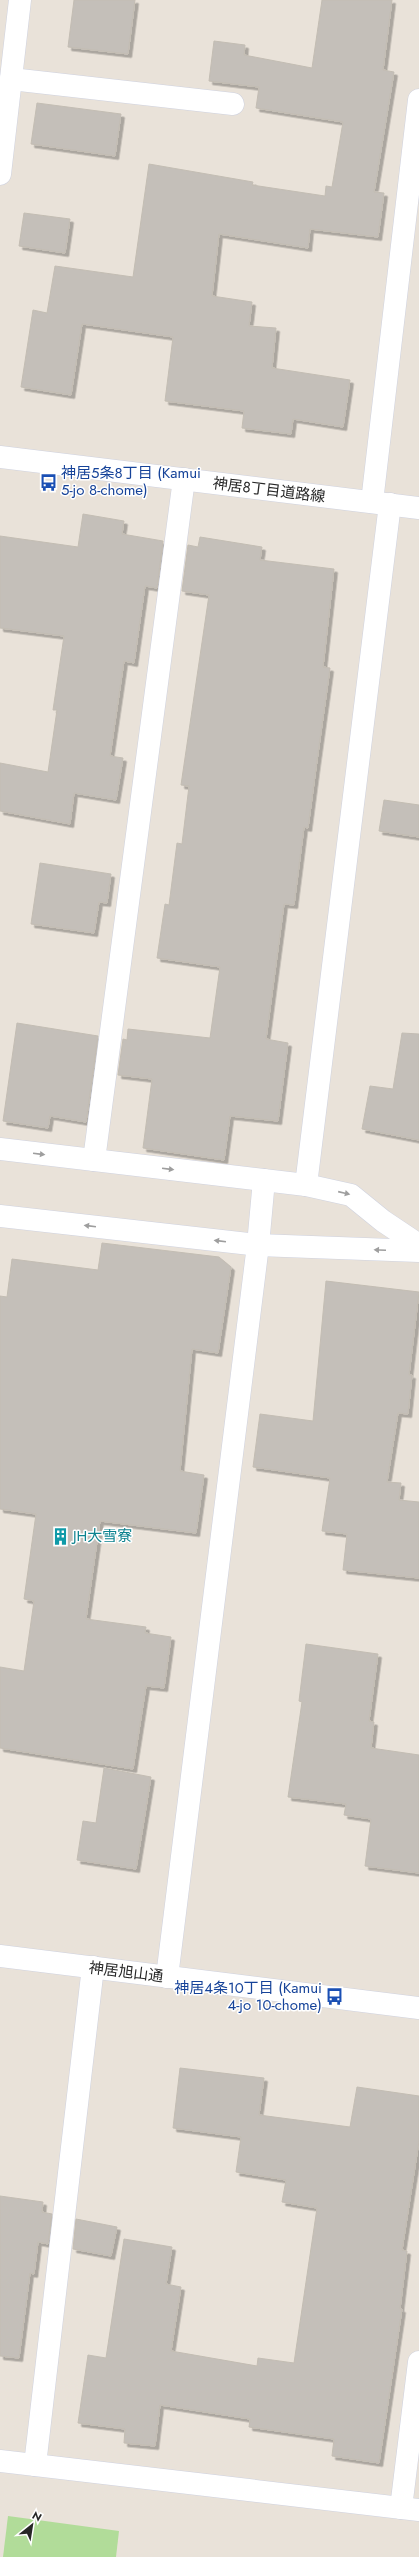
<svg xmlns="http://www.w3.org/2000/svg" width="419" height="2557" viewBox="0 0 419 2557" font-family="Jost,'Noto Sans JP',sans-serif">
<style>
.green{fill:#b1dc99}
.building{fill:#c4bfb9;stroke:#c3bdb3;filter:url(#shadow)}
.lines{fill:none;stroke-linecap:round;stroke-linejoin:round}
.service-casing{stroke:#cfd2df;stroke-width:23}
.minor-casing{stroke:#cfd2df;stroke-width:23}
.tertiary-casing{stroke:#cfd2df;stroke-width:23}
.service{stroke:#fff;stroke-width:22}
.minor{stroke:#fff;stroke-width:22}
.tertiary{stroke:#fff;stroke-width:22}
.oneway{fill:#9e9e9e}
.labels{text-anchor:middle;stroke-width:3;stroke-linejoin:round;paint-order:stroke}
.transit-label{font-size:15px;fill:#164399;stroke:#fff;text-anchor:start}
.street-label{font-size:15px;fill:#272727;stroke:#fff}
.culture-label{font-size:15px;fill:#0d838f;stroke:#fff;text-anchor:start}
</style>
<defs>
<filter id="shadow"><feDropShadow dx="3.5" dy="3.5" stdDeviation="0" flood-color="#0004"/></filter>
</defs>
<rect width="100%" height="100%" fill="#e9e2d9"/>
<path class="green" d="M 8,2516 L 119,2531 L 116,2557 L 3,2557 Z"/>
<g class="building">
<path d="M 74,0 L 135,0 L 128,54 L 68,47 Z"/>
<path d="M 322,0 L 392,0 L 383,70 L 394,72 L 374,192 L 384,193 L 378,237 L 310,229 L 308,248 L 219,234 L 212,296 L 252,302 L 249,326 L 276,328 L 272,368 L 350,380 L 343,427 L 293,419 L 291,434 L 242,428 L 244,411 L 165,401 L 173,337 L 82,324 L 71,395 L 21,387 L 33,310 L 47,313 L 55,266 L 133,277 L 149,164 L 253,182 L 252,185 L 325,196 L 326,186 L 332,187 L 343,122 L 256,108 L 259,87 L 209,81 L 214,41 L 245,45 L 244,55 L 312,68 Z"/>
<path d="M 37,103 L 121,114 L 115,156 L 31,144 Z"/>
<path d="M 24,213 L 70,219 L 65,253 L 19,246 Z"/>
<path d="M 83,514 L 124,521 L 122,534 L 163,541 L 157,588 L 145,586 L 134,663 L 124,661 L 110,756 L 123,758 L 116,800 L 74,793 L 70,824 L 0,811 L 0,763 L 48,772 L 57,710 L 53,710 L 64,636 L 0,628 L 0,536 L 78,547 Z"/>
<path d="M 200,537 L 262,547 L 260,560 L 334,569 L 323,667 L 330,668 L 316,768 L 308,828 L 304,827 L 294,905 L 284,904 L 266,1039 L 288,1043 L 278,1121 L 230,1116 L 224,1160 L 143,1148 L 152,1079 L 118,1075 L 123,1039 L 127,1040 L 128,1029 L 210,1038 L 220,967 L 157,958 L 165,904 L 169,905 L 177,843 L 182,844 L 189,786 L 181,785 L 209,595 L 182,591 L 188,545 L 198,547 Z"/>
<path d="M 384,800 L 419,805 L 419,837 L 379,831 Z"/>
<path d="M 40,863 L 111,874 L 107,903 L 99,902 L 94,933 L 31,924 Z"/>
<path d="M 17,1023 L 98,1036 L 86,1122 L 50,1116 L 48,1128 L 3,1121 Z"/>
<path d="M 402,1033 L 419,1034 L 419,1140 L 362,1129 L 370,1086 L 393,1089 Z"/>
<path d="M 102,1243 L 219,1257 L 231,1267 L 218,1353 L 192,1349 L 180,1471 L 204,1475 L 196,1533 L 100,1521 L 86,1619 L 146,1627 L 145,1633 L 171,1637 L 164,1688 L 146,1686 L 133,1769 L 0,1748 L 0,1667 L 24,1671 L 34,1601 L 24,1599 L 36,1514 L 0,1509 L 0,1296 L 7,1297 L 12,1259 L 98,1270 Z"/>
<path d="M 326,1281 L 419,1292 L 409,1375 L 412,1375 L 408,1414 L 398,1413 L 387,1482 L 401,1483 L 399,1500 L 419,1502 L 419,1578 L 343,1570 L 347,1534 L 322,1531 L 330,1478 L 253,1467 L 260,1414 L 313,1421 Z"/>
<path d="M 306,1644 L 378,1654 L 369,1721 L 374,1722 L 371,1748 L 419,1755 L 419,1873 L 365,1866 L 371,1819 L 344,1815 L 346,1804 L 288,1797 L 302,1702 L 299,1701 Z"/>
<path d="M 104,1768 L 151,1777 L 136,1869 L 77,1860 L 83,1821 L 96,1823 Z"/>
<path d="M 180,2068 L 264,2078 L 259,2115 L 350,2127 L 357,2087 L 419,2096 L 419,2141 L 402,2250 L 407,2251 L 400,2309 L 402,2309 L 379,2463 L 332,2456 L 334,2439 L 249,2427 L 250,2419 L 160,2405 L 155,2446 L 124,2443 L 125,2429 L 78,2423 L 88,2355 L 106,2358 L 124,2239 L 172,2247 L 166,2284 L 181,2287 L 171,2351 L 257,2366 L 258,2358 L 294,2363 L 317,2208 L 282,2202 L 286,2180 L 236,2172 L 241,2137 L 173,2128 Z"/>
<path d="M 0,2196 L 43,2202 L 42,2212 L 52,2214 L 48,2244 L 38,2242 L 34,2274 L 30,2273 L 19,2358 L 0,2356 Z"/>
<path d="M 76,2219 L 117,2227 L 111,2256 L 73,2249 Z"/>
</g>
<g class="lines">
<defs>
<path id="service" d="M 11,79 L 233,104"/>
<g id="minor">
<path d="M 0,174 L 20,0"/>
<path d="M 0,457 L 419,508"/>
<path d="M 372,502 L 419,100"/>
<path d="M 0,1149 L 306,1185 L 351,1195 L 383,1221 L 419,1245"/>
<path d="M 94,1160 L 184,479"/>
<path d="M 306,1185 L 390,504"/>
<path d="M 0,1216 L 258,1245 L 419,1251"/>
<path d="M 167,1977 L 258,1245 L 264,1180"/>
<path d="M 0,2461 L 419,2510"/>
<path d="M 35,2465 L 93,1967"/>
<path d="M 401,2508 L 419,2362"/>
</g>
<path id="tertiary" d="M 0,1956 L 419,2008"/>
</defs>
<use href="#service" class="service-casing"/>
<use href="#minor" class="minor-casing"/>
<use href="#tertiary" class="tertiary-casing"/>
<use href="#service" class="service"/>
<use href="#minor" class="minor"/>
<use href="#tertiary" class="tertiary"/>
</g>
<defs><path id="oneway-solid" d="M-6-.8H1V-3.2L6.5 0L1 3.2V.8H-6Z"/></defs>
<g class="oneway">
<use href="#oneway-solid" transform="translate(39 1154) rotate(7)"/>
<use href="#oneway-solid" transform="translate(168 1169) rotate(7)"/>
<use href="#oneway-solid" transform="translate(344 1193) rotate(13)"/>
<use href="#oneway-solid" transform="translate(90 1226) rotate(-173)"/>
<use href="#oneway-solid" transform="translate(220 1241) rotate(-173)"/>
<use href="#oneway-solid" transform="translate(380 1250) rotate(-178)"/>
</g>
<defs>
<symbol id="bus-bare" viewBox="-9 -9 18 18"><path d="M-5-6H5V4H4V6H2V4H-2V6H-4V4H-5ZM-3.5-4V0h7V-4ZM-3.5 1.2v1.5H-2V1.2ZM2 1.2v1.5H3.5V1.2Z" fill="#1a4fb4" stroke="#fff" stroke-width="2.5" paint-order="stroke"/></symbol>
<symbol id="building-bare" viewBox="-9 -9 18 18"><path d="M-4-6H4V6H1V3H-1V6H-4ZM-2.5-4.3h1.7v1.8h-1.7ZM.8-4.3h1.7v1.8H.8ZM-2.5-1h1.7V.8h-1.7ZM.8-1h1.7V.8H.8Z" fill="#0f9aa8" stroke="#fff" stroke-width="2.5" paint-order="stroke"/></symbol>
</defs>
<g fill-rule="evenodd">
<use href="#bus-bare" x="36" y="470" width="25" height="25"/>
<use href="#building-bare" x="48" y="1524" width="25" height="25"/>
<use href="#bus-bare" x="322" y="1984" width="25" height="25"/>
</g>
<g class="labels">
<g class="transit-label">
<text x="61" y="478">神居5条8丁目 (Kamui<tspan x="61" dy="17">5-jo 8-chome)</tspan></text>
<text x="322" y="1993" text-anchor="end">神居4条10丁目 (Kamui<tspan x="322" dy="17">4-jo 10-chome)</tspan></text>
</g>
<g class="street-label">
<text transform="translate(269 490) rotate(7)" y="5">神居8丁目道路線</text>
<text transform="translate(126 1972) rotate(7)" y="5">神居旭山通</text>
</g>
<g class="culture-label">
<text x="73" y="1541">JH大雪寮</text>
</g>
</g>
<g transform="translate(32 2525) rotate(30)" stroke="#ffffff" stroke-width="3" paint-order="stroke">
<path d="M0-3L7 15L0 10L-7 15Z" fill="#272727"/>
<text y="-6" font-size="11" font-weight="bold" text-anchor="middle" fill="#272727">N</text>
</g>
</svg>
